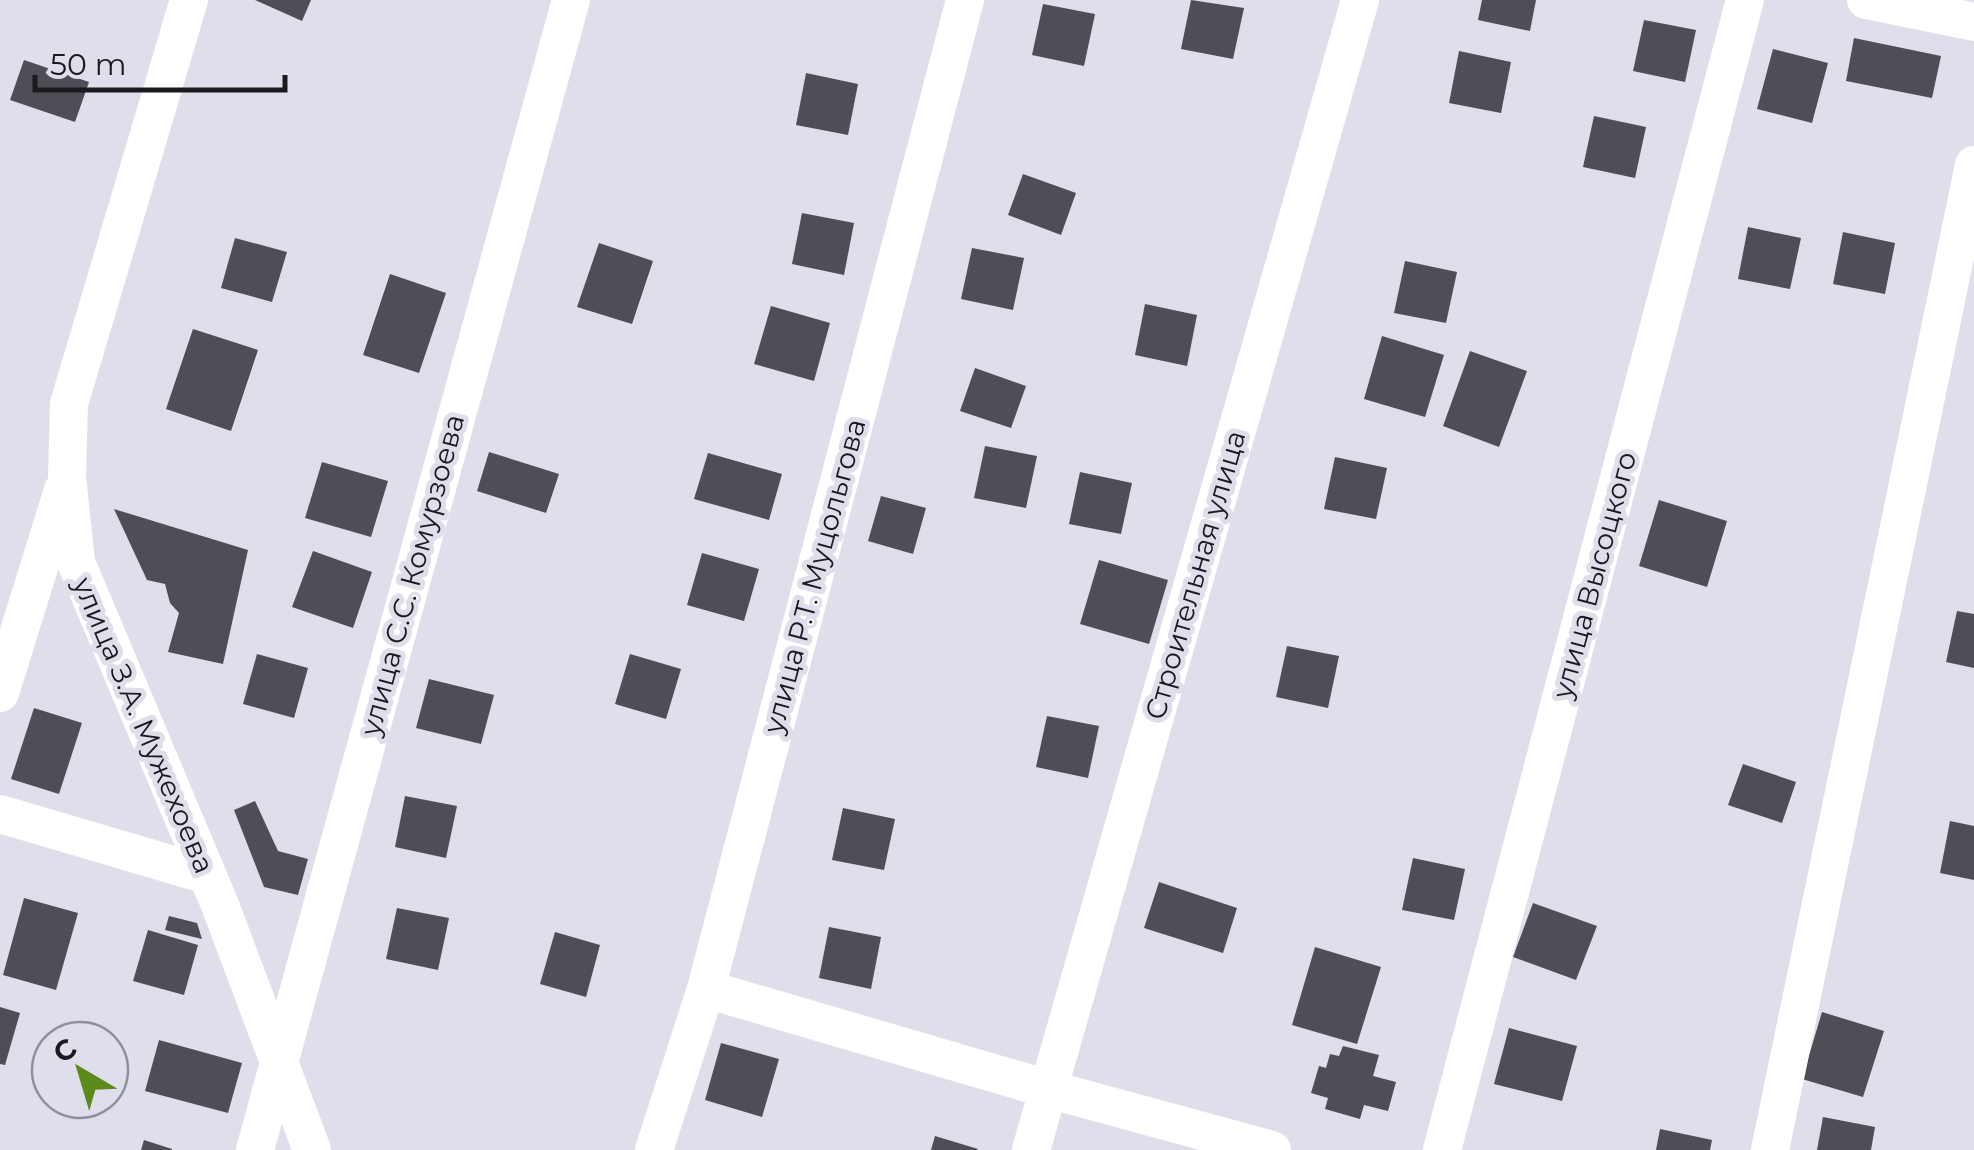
<svg xmlns="http://www.w3.org/2000/svg" width="1974" height="1150" viewBox="0 0 1974 1150" font-family="Montserrat,sans-serif">
<style>
.building{fill:#4f4d56}
.lines{fill:none;stroke-linecap:round;stroke-linejoin:round}
.street{stroke:#fff;stroke-width:38}
.labels{text-anchor:middle;stroke-width:10;stroke-linejoin:round;paint-order:stroke}
.street-label{font-size:28px;fill:#191a1e;stroke:#dedfeb}
</style>
<rect width="100%" height="100%" fill="#dedfeb"/>
<g class="building">
<path d="M 255,0 L 311,0 L 302,21 Z"/>
<path d="M 1191,0 L 1244,8 L 1233,59 L 1181,49 Z"/>
<path d="M 1482,0 L 1536,0 L 1530,31 L 1478,20 Z"/>
<path d="M 1043,4 L 1095,14 L 1084,66 L 1032,55 Z"/>
<path d="M 1644,20 L 1696,30 L 1685,82 L 1633,71 Z"/>
<path d="M 1854,38 L 1941,56 L 1932,98 L 1846,81 Z"/>
<path d="M 1773,49 L 1828,63 L 1812,123 L 1757,109 Z"/>
<path d="M 1459,51 L 1511,62 L 1501,113 L 1449,103 Z"/>
<path d="M 24,60 L 89,82 L 75,122 L 10,100 Z"/>
<path d="M 806,73 L 858,84 L 848,135 L 796,125 Z"/>
<path d="M 1594,116 L 1646,127 L 1635,178 L 1583,167 Z"/>
<path d="M 1023,174 L 1076,193 L 1061,235 L 1008,215 Z"/>
<path d="M 802,213 L 854,223 L 844,275 L 792,264 Z"/>
<path d="M 1748,227 L 1801,238 L 1790,289 L 1738,279 Z"/>
<path d="M 1843,232 L 1895,243 L 1885,294 L 1833,284 Z"/>
<path d="M 235,238 L 287,252 L 272,302 L 221,288 Z"/>
<path d="M 599,243 L 653,261 L 632,324 L 577,307 Z"/>
<path d="M 972,248 L 1024,258 L 1013,310 L 961,299 Z"/>
<path d="M 1405,261 L 1457,272 L 1446,323 L 1394,313 Z"/>
<path d="M 390,274 L 446,293 L 419,373 L 363,355 Z"/>
<path d="M 1145,304 L 1197,315 L 1187,366 L 1135,355 Z"/>
<path d="M 771,306 L 830,323 L 814,381 L 754,364 Z"/>
<path d="M 193,329 L 258,350 L 231,431 L 166,409 Z"/>
<path d="M 1382,336 L 1444,355 L 1425,417 L 1364,399 Z"/>
<path d="M 1470,351 L 1527,371 L 1499,447 L 1443,426 Z"/>
<path d="M 975,368 L 1026,386 L 1011,428 L 960,411 Z"/>
<path d="M 985,446 L 1037,456 L 1026,508 L 974,498 Z"/>
<path d="M 489,452 L 559,474 L 546,513 L 477,491 Z"/>
<path d="M 708,453 L 782,474 L 769,520 L 694,499 Z"/>
<path d="M 1335,457 L 1387,468 L 1376,519 L 1324,509 Z"/>
<path d="M 322,462 L 388,481 L 371,537 L 305,518 Z"/>
<path d="M 1080,472 L 1132,483 L 1121,534 L 1069,524 Z"/>
<path d="M 881,496 L 926,508 L 913,554 L 868,541 Z"/>
<path d="M 1659,500 L 1727,521 L 1707,587 L 1639,566 Z"/>
<path d="M 114,509 L 248,550 L 223,664 L 168,652 L 179,613 L 170,603 L 165,584 L 147,580 Z"/>
<path d="M 313,551 L 372,572 L 353,628 L 292,607 Z"/>
<path d="M 702,553 L 759,569 L 744,621 L 687,605 Z"/>
<path d="M 1099,560 L 1168,580 L 1149,644 L 1080,624 Z"/>
<path d="M 1957,611 L 1974,614 L 1974,668 L 1946,662 Z"/>
<path d="M 1287,646 L 1339,656 L 1328,708 L 1276,697 Z"/>
<path d="M 257,654 L 308,668 L 294,718 L 243,704 Z"/>
<path d="M 630,654 L 681,669 L 666,719 L 615,704 Z"/>
<path d="M 429,679 L 494,695 L 481,744 L 416,728 Z"/>
<path d="M 34,708 L 82,723 L 59,794 L 11,779 Z"/>
<path d="M 1047,716 L 1099,726 L 1088,778 L 1036,767 Z"/>
<path d="M 1743,764 L 1796,782 L 1782,823 L 1728,805 Z"/>
<path d="M 405,796 L 457,806 L 446,858 L 395,847 Z"/>
<path d="M 255,801 L 278,851 L 308,859 L 298,895 L 264,887 L 234,810 Z"/>
<path d="M 843,808 L 895,819 L 884,870 L 832,860 Z"/>
<path d="M 1950,821 L 1974,826 L 1974,880 L 1940,873 Z"/>
<path d="M 1413,858 L 1465,869 L 1454,920 L 1402,910 Z"/>
<path d="M 1159,882 L 1237,908 L 1223,953 L 1144,928 Z"/>
<path d="M 24,898 L 78,913 L 56,990 L 3,975 Z"/>
<path d="M 1533,903 L 1597,926 L 1576,980 L 1513,957 Z"/>
<path d="M 397,908 L 449,918 L 438,970 L 386,959 Z"/>
<path d="M 169,916 L 197,923 L 202,939 L 165,930 Z"/>
<path d="M 829,927 L 881,937 L 871,989 L 819,978 Z"/>
<path d="M 148,930 L 198,945 L 184,995 L 133,981 Z"/>
<path d="M 555,932 L 600,945 L 586,997 L 540,984 Z"/>
<path d="M 1315,947 L 1381,967 L 1357,1044 L 1292,1025 Z"/>
<path d="M 0,1007 L 20,1013 L 5,1065 L 0,1064 Z"/>
<path d="M 1822,1012 L 1884,1031 L 1863,1097 L 1802,1079 Z"/>
<path d="M 1509,1028 L 1577,1046 L 1562,1101 L 1494,1084 Z"/>
<path d="M 159,1040 L 242,1063 L 228,1113 L 145,1091 Z"/>
<path d="M 721,1043 L 779,1059 L 762,1117 L 705,1100 Z"/>
<path d="M 1343,1046 L 1379,1055 L 1373,1076 L 1396,1082 L 1388,1111 L 1364,1105 L 1360,1119 L 1325,1109 L 1328,1098 L 1311,1093 L 1319,1066 L 1326,1068 L 1330,1054 L 1339,1056 Z"/>
<path d="M 1823,1117 L 1875,1127 L 1871,1150 L 1817,1150 Z"/>
<path d="M 1660,1129 L 1712,1140 L 1710,1150 L 1656,1150 Z"/>
<path d="M 935,1136 L 978,1149 L 977,1150 L 931,1150 Z"/>
<path d="M 144,1140 L 172,1149 L 172,1150 L 141,1150 Z"/>
</g>
<g class="lines">
<g class="street">
<path d="M 189,0 L 69,404 L 67,476 L 76,562 L 220,905 L 312,1150"/>
<path d="M 1866,0 L 1974,22"/>
<path d="M 0,693 L 63,490"/>
<path d="M 0,814 L 207,875"/>
<path d="M 706,989 L 1048,1089 L 1272,1150"/>
<path d="M 255,1150 L 571,0"/>
<path d="M 654,1150 L 706,989 L 965,0"/>
<path d="M 1031,1150 L 1360,0"/>
<path d="M 1442,1150 L 1745,0"/>
<path d="M 1770,1150 L 1974,165"/>
</g>
</g>
<g class="labels">
<g class="street-label">
<text transform="translate(412 575) rotate(-75)" y="10">улица С.С. Комурзоева</text>
<text transform="translate(1195 575) rotate(-74)" y="10">Строительная улица</text>
<text transform="translate(1594 575) rotate(-75)" y="10">улица Высоцкого</text>
<text transform="translate(814 576) rotate(-75)" y="10">улица Р.Т. Муцольгова</text>
<text transform="translate(144 725) rotate(67)" y="10">улица З.А. Мужехоева</text>
</g>
</g>
<g transform="translate(80 1070) rotate(322)"><circle r="48" fill="#dedfeb" stroke="#8f9099" stroke-width="2.5"/>
<path d="M0-8L18 38L0 25L-18 38Z" fill="#5c8a1d"/>
<text y="-15" font-size="28" font-weight="bold" text-anchor="middle" fill="#191a1e">С</text>
</g>
<path d="M35 75v15h250v-15" fill="none" stroke="#191a1e" stroke-width="5"/>
<text x="50" y="75" font-size="30" fill="#191a1e" stroke="#dedfeb" stroke-width="8" paint-order="stroke">50 m</text>
</svg>
